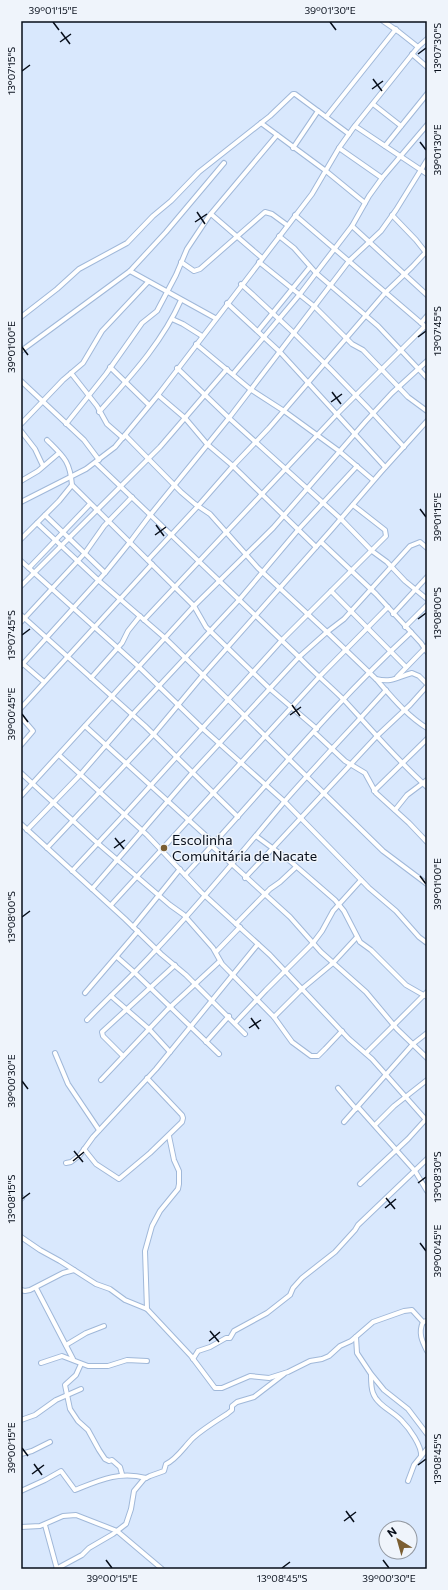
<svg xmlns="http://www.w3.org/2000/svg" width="448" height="1590" viewBox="0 0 448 1590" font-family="Commissioner,sans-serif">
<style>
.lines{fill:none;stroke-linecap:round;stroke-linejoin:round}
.street-casing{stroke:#a0b8d9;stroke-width:6}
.street{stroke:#fff;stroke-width:4}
.ticks{fill:none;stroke:#070e1a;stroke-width:1.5}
.poi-dot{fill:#7b5e32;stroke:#eff4fb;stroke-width:1.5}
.labels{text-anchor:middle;stroke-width:3;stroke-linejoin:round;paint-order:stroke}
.poi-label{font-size:14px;fill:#070e1a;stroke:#eff4fb;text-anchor:start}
.neatline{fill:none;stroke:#070e1a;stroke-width:1.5}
.ticks-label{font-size:10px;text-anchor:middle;fill:#070e1a}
</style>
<rect width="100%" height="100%" fill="#d9e8fd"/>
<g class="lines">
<defs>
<g id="street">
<path d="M 383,21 L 399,32 L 418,47"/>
<path d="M 412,54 L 427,67"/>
<path d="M 373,104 L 401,126"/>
<path d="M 326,117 L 396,29"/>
<path d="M 261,123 L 326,171 L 365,203"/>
<path d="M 355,126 L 427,174"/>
<path d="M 385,146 L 427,94"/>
<path d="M 293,148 L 318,111"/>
<path d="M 339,148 L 382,178"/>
<path d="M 211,214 L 262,258"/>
<path d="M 295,215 L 427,328"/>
<path d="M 392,215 L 416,240 L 427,254"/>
<path d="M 352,226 L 427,295"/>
<path d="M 279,236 L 294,248 L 316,273 L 378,326 L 427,378"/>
<path d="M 181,262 L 194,271 L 200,269 L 265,212 L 272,214 L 287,225"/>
<path d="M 259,262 L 315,307 L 352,344 L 363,350 L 408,397 L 427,411"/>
<path d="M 130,271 L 215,318"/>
<path d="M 241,284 C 299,336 352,389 404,447"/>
<path d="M 227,303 L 280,352 L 385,467"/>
<path d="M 21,317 L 57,289 L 79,269 L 127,243 L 153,216 L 171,201 L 199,172 L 270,116 L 293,94 L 295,94 L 349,134"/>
<path d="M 172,319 L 183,324 L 202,336"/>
<path d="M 421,323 L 427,316"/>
<path d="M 258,331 L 310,267"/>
<path d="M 196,344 L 250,389 L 284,411 L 339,451 L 373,480"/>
<path d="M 21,351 L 130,271 L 166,232 L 224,163"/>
<path d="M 110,367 L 149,405"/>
<path d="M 177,368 L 229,418 L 341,519 L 372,551 L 387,562 L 405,581 L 427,599"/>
<path d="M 71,373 L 97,406 L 107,424 L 123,438"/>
<path d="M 233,374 L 300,294 L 352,226 L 369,196 L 382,178 L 427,125"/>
<path d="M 21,381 L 84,440 L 99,460"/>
<path d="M 158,395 L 185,418 L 207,444 L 233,466 L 316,547"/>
<path d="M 99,412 C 130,377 162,343 181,300"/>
<path d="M 21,424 L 63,380 L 83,363 L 102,331 L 148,282"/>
<path d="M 66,424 L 106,374 L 142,323 L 157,311 L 176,275 L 187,249 L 209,216 L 277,135"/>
<path d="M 21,431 L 35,449 L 43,466"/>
<path d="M 125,435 L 181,492 L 195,504 L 210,514 L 258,568 L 327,632 L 344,619 L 410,546 L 420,542 L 427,548"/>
<path d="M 47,440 C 64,457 70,461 72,485 L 194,606 L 206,627 L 269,688 L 317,729"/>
<path d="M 96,463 L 299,657 L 327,632 L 376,679 C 393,683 397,677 412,673 L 419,676 L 427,684"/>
<path d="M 21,481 L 38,471 L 59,453"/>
<path d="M 21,502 L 86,469 L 115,447 L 158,395 L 312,194 L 339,148 L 354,127 L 418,47 L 427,39"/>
<path d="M 45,515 L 105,573"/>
<path d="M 37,523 L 98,580 L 165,638 L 383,851 L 427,884"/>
<path d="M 21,539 L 59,501 L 72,485"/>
<path d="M 321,542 L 376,594 L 421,643 L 427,652"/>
<path d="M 148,560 L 198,506 L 233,466 L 269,428 L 386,292 L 412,267 L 425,253"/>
<path d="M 21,561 L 139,667 L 202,728 L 285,802 L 369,888 L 396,911 L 419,937 L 427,943"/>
<path d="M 29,568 L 90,504"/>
<path d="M 21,586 L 160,447 L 227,369"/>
<path d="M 331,591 L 406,667"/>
<path d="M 393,614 L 427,577"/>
<path d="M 21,615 L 145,726 L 238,817"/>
<path d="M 144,620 L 337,414 L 425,326"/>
<path d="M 21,622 L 85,553 L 104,526 L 132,497"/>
<path d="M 405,627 L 427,605"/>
<path d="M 22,663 L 44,682"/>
<path d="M 21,666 L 105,573 L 130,542 L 151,514 L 229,418 L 349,261 L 381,231 L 396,210 L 427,160"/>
<path d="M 397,677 L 427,646"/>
<path d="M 91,678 L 122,643 L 128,631 L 140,616"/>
<path d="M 376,679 C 391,696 407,716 427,728"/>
<path d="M 21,708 L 152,564"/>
<path d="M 21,717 L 33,731 L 21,745"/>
<path d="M 85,726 L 214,843"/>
<path d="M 314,732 L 345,761 L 365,773 L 376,793 L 409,823 L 427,842"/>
<path d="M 59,755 L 147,835 L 201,892 L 270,955 L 349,1039 L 372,1059 L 427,1121"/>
<path d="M 21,773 L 94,840 L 170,905 L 184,915 L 213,948 L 222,964 L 274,1017 L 292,1042 L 311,1056 L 318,1056 L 325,1049 L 342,1031"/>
<path d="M 374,791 L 427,739"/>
<path d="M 21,796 L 194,606 L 273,528 L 366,421 L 392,393 L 427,361"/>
<path d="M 395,810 L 407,795 L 427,780"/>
<path d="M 21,824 L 125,919 L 161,954 L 186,975 L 245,1034"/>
<path d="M 27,830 L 80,775 L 132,715 L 239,600 L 298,530 L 357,466"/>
<path d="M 256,836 L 290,861 L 335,900 L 344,911 L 360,942 L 371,950 L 406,985 L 427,997"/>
<path d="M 212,846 L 290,917 L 321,952 L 366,992 L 397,1029 L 427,1058"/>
<path d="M 47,848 L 153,735 L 203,675 L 332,529 L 381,472 L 427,421"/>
<path d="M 72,871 L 124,815 L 281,641 L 386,536 L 385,530 L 353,505"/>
<path d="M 185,875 C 260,794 330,707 411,632"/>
<path d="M 245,878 L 377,736 L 410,705 L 427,686"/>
<path d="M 92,889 L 192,773 L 299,657 C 313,672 329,685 344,700 C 371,729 397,760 427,787"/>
<path d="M 111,905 L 320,676 L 388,607"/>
<path d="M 236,924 L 270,889 L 280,882 L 296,867"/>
<path d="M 133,927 L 180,869"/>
<path d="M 216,952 L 240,927"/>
<path d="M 117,957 L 134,972 L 219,1054"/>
<path d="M 85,993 L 138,931"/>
<path d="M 111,996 L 149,1029 L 170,1052"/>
<path d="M 274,1017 L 303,988 L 333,963 L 357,937"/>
<path d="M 87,1020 C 109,997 132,976 153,953 C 199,905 241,853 284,802 C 317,764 352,728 386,690"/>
<path d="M 235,1023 L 266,990 L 313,943 L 322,931 L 333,911 L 361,880"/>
<path d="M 206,1042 L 229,1016"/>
<path d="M 55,1053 L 68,1084 L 99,1130"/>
<path d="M 366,1053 L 427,992"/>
<path d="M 123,1056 L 103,1036 L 102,1032 L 175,965"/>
<path d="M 101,1080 L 167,1010 L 220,961"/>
<path d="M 338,1088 L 356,1109"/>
<path d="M 358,1107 L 415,1171 L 427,1191"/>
<path d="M 344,1122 L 413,1044 L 427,1033"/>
<path d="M 375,1125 L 394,1106 L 427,1080"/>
<path d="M 169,1136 L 174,1160 L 179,1171 L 179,1184 L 178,1189 L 160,1211 L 152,1226 L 145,1251 L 147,1309 L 191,1356 L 215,1388 L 222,1388 L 250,1376 L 269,1378 L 288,1372 L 310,1361 L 322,1359 L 329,1356 L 340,1346 L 351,1341 L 373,1322 L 404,1311 L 412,1310 L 423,1322 L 427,1321"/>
<path d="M 84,1149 L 96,1164 L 119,1179 L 150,1153 L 182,1122 L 183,1118 L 182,1115 L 147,1078"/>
<path d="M 66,1163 L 71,1162 L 80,1155 L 93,1137 L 156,1069 L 258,944"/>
<path d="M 360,1184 L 408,1139 L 427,1118"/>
<path d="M 21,1199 L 22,1198"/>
<path d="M 21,1237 L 40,1250 L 60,1261 L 96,1284 L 110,1289 L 125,1300 L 147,1309"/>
<path d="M 36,1288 L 73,1359"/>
<path d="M 21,1290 L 25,1291 L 30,1290 L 63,1273 L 74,1270"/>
<path d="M 423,1322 C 418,1333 422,1341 427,1351"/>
<path d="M 356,1337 L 357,1353 L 371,1374 L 384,1390 L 408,1409 L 427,1434"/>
<path d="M 66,1345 L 86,1333 L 104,1326"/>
<path d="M 193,1359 L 198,1351 L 210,1347 L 226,1338 L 230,1338 L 234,1331 L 267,1313 L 290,1295 L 293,1288 L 302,1278 L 335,1252 L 355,1230 L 358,1225 L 427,1159"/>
<path d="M 41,1363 L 62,1356 L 88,1366 L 108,1366 L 127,1360 L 147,1361"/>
<path d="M 81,1364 L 76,1375 L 65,1385 L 70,1409 L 78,1421 L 88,1430 L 99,1450 L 105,1459 L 109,1461 L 112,1460 L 120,1467 L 122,1474"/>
<path d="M 371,1375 C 371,1380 371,1388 373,1393 C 377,1405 394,1412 402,1421 C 409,1428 422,1446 421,1456"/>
<path d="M 21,1420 L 35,1415 L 56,1400 L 81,1389"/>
<path d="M 21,1454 L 32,1451 L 50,1442"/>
<path d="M 408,1481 L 414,1465 L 427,1449"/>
<path d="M 21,1491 L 45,1480 L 61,1471 L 75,1490 C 100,1480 119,1471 146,1478"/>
<path d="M 45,1525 L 57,1569"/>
<path d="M 21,1527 L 40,1526 L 63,1516 L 76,1515 L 117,1531 L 162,1569"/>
<path d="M 56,1569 L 82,1555 L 89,1548 L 113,1534 L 126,1524 L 131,1509 L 134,1491 L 144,1479 L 150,1476 L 164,1471 L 166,1464 C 176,1460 184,1447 193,1438 C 203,1429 216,1421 227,1414 L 232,1410 L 232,1406 L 237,1402 L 254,1397 L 284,1374"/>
</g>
</defs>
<use href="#street" class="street-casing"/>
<use href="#street" class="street"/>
</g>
<path class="ticks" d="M 53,22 L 59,30M 330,22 L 336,30M 61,32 L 70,44M 60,42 L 71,34M 418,54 L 426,48M 22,71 L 30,65M 373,79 L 382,91M 372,89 L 383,81M 420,142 L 426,150M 197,212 L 205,224M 195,222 L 207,214M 418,337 L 426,331M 22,347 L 28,355M 332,392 L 341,404M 331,402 L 342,394M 420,509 L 426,517M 156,525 L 164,536M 155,535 L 166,527M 418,619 L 426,613M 22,635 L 30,629M 292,705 L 300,716M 22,714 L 28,722M 290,715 L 301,707M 115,838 L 124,849M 114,848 L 125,840M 420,876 L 426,884M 22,917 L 30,911M 251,1018 L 259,1029M 249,1028 L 261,1020M 22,1081 L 28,1089M 74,1151 L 83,1162M 73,1161 L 84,1152M 418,1183 L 426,1177M 386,1198 L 395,1209M 22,1199 L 30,1193M 385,1208 L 396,1199M 420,1243 L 426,1251M 210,1331 L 219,1342M 209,1341 L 220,1332M 22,1448 L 28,1456M 34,1464 L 42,1475M 418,1465 L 426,1459M 32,1474 L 44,1465M 346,1511 L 354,1522M 344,1521 L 356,1512M 106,1560 L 112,1568M 383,1560 L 389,1568M 282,1568 L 290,1562"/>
<circle class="poi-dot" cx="164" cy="848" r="4"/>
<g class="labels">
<g class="poi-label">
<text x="172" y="845">Escolinha<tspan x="172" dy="16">Comunitária de Nacate</tspan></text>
</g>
</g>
<rect width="448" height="1590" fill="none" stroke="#eff4fb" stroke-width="44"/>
<g transform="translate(398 1540) rotate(323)"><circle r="19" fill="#eff4fb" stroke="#9298a1"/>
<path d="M0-3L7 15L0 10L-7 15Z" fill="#7b5e32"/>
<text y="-6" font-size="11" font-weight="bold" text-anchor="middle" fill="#070e1a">N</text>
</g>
<rect x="22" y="22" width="404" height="1546" class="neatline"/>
<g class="ticks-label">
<text x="53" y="14">39°01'15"E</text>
<text x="330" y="14">39°01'30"E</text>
<text transform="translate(437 48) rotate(-90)" y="4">13°07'30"S</text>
<text transform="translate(11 71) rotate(-90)" y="4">13°07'15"S</text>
<text transform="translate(437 150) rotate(-90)" y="4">39°01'30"E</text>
<text transform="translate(437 331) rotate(-90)" y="4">13°07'45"S</text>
<text transform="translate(11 347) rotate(-90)" y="4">39°01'00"E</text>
<text transform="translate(437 517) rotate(-90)" y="4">39°01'15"E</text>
<text transform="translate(437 613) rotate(-90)" y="4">13°08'00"S</text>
<text transform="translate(11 635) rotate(-90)" y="4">13°07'45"S</text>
<text transform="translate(11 714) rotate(-90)" y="4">39°00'45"E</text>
<text transform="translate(437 884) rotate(-90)" y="4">39°01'00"E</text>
<text transform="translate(11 917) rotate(-90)" y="4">13°08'00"S</text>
<text transform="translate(11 1081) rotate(-90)" y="4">39°00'30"E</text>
<text transform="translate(437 1177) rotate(-90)" y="4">13°08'30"S</text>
<text transform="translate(11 1199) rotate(-90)" y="4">13°08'15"S</text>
<text transform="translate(437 1251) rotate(-90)" y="4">39°00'45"E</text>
<text transform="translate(11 1448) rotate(-90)" y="4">39°00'15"E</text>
<text transform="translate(437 1459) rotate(-90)" y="4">13°08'45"S</text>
<text x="112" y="1582">39°00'15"E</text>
<text x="282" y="1582">13°08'45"S</text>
<text x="389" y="1582">39°00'30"E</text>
</g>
</svg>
